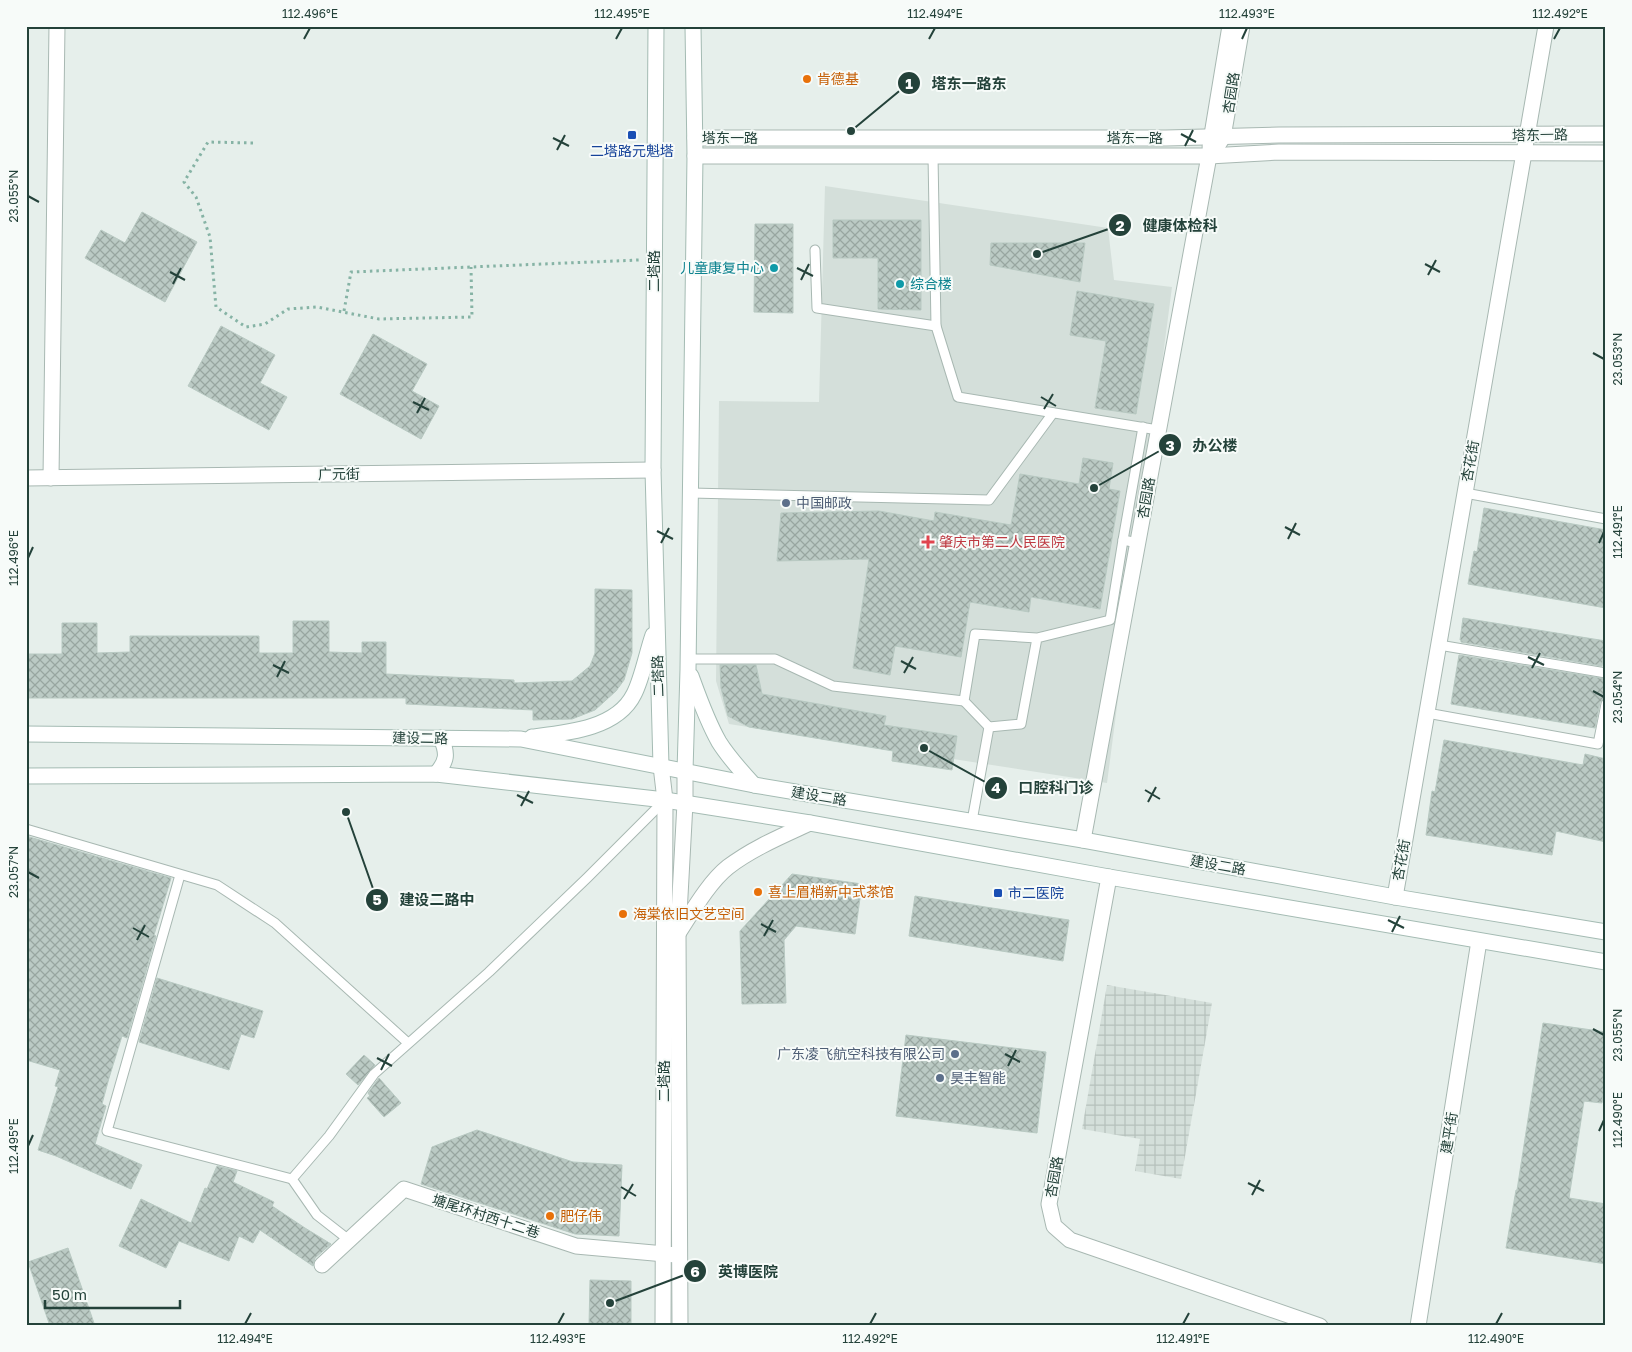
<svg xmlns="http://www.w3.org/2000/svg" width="1632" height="1352" viewBox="0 0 1632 1352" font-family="'Golos Text','Noto Sans SC',sans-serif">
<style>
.built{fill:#d4dfda}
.industrial{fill:url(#industrial-grid)}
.building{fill:url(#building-cross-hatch);stroke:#b8c9c2}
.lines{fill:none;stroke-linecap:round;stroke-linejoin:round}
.service-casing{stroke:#a8b8b2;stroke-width:11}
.minor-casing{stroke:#a8b8b2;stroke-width:17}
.tertiary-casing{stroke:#a8b8b2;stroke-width:17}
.secondary-casing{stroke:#a4bbb3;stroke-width:17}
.path{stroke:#86b3a5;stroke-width:3;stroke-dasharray:2.5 4;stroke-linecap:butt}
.service{stroke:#fff;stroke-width:9}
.minor{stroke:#fff;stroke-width:15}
.tertiary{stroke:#fff;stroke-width:15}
.secondary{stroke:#fff;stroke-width:15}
.ticks{fill:none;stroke:#24423a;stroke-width:2}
.food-dot{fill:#e8710a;stroke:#f7fbf9;stroke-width:2}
.transit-dot{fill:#1a4fb4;stroke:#f7fbf9;stroke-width:2}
.culture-dot{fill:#0f9aa8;stroke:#f7fbf9;stroke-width:2}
.service-dot{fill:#5c6f8a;stroke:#f7fbf9;stroke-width:2}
.health-dot{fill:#e0444e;stroke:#f7fbf9;stroke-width:2}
.labels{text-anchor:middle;stroke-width:4;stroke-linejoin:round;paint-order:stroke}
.food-label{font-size:14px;fill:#c56008;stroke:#f7fbf9;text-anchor:start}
.street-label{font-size:14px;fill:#24423a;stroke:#f7fbf9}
.transit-label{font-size:14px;fill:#164399;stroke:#f7fbf9}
.culture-label{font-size:14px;fill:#0d838f;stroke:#f7fbf9;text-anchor:end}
.service-label{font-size:14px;fill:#4e5e75;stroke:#f7fbf9;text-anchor:start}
.health-label{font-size:14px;fill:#be3a42;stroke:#f7fbf9;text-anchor:start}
.leader{fill:none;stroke:#24423a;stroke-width:2}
.callout-dot{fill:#24423a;stroke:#f7fbf9;stroke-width:2}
.mark-label{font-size:15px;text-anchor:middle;font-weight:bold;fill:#fff}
.callout-label{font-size:15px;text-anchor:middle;font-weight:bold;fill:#24423a;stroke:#f7fbf9;stroke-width:4;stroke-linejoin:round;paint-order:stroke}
.neatline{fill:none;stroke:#24423a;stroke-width:2}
.ticks-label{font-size:12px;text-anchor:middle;fill:#24423a}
</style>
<defs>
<pattern id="industrial-grid" width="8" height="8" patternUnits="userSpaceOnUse" patternTransform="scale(1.25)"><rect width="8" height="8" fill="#d4dfda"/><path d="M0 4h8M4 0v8" fill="none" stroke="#b6c1bc"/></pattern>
<pattern id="building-cross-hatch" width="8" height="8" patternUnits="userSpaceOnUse" patternTransform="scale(1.25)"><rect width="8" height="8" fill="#bbcac4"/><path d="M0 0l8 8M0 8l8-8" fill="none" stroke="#98a6a0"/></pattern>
</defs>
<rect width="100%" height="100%" fill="#e6efeb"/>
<path class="built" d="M 825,186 L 1108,228 L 1114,280 L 1172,287 L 1107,783 L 729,724 L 716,681 L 719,401 L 819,402 Z"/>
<path class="industrial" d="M 1107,985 L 1212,1003 L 1181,1179 L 1135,1171 L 1140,1139 L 1082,1129 Z"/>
<g class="building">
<path d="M 142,212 L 197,242 L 165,302 L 85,258 L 101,230 L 125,243 Z"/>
<path d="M 833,220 L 921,220 L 921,310 L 878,309 L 878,258 L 833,258 Z"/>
<path d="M 755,224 L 793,224 L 793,313 L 754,312 Z"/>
<path d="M 991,243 L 1085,243 L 1080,282 L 990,265 Z"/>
<path d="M 1077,291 L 1154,304 L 1136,414 L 1095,408 L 1106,341 L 1070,335 Z"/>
<path d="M 221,326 L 275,355 L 260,383 L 287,397 L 269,430 L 188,386 Z"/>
<path d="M 373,334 L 427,364 L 412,391 L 439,406 L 421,439 L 340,394 Z"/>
<path d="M 1083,458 L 1113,463 L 1109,489 L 1120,491 L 1100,609 L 1031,597 L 1029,612 L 970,602 L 961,657 L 895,646 L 890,675 L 853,668 L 869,559 L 777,561 L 781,513 L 879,511 L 934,521 L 935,512 L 1011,525 L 1020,474 L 1079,484 Z"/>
<path d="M 1484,508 L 1606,530 L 1606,608 L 1468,584 L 1474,551 L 1477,552 Z"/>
<path d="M 595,589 L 632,590 L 632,653 L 624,680 L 616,691 L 595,710 L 572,719 L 533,720 L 533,710 L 406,704 L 406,698 L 26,698 L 26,654 L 62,654 L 62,623 L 97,623 L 97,653 L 130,652 L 130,636 L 259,636 L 259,653 L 293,653 L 293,621 L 329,621 L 329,652 L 362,653 L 362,642 L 386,642 L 386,674 L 514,680 L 514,683 L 572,681 L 590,666 L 595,653 Z"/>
<path d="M 1463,618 L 1606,641 L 1602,666 L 1461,642 L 1461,640 L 1460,640 Z"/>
<path d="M 1459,655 L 1606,679 L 1606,698 L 1600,702 L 1595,728 L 1451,704 Z"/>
<path d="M 720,665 L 756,665 L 762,694 L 886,716 L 884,725 L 957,736 L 952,770 L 892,761 L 893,751 L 749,727 L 728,716 L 721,688 Z"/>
<path d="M 1444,740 L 1583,765 L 1585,754 L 1606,759 L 1606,842 L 1556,831 L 1552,855 L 1426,835 L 1432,791 L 1435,792 Z"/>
<path d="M 26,836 L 171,878 L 154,935 L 156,936 L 127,1038 L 122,1036 L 109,1078 L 102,1104 L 106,1106 L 95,1144 L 142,1165 L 131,1189 L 56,1156 L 38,1150 L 58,1087 L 55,1086 L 60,1070 L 26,1060 Z"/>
<path d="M 792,874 L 862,884 L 855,934 L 796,926 L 784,940 L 786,1003 L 742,1004 L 740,931 Z"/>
<path d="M 915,896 L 1069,920 L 1063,961 L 909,936 Z"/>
<path d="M 157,978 L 263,1011 L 254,1038 L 241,1034 L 229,1070 L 139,1042 Z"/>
<path d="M 1543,1023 L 1606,1032 L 1606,1077 L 1602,1103 L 1584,1101 L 1569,1198 L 1606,1204 L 1606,1264 L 1506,1248 L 1516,1190 L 1517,1190 Z"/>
<path d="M 906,1035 L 1046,1052 L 1037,1133 L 896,1116 Z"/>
<path d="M 364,1055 L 375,1065 L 358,1085 L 346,1074 Z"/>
<path d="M 379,1078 L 401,1103 L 384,1117 L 367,1098 L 370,1096 L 368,1093 Z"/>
<path d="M 477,1130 L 573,1162 L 622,1165 L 619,1236 L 575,1234 L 421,1184 L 432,1147 Z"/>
<path d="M 217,1166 L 237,1171 L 233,1182 L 274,1202 L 272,1206 L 305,1228 L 331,1244 L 315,1258 L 313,1266 L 260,1230 L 253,1243 L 239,1236 L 229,1261 L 179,1241 L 166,1268 L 119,1246 L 141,1199 L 191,1223 L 205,1188 L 207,1189 Z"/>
<path d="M 68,1248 L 95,1326 L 50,1326 L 28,1262 Z"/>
<path d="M 590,1280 L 631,1281 L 631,1326 L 589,1326 Z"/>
</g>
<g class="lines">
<defs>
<g id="service">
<path d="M 933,156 L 936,326 L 958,397 L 1158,430"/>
<path d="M 815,250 L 817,308 L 936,326"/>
<path d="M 691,493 L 989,500 L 1053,413"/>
<path d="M 1465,493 L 1606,519"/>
<path d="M 1123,540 L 1143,427"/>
<path d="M 1037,638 L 1021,724 L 989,727 L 964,701 L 975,634 L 1037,638 L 1110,620 L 1123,540 L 1138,543"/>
<path d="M 1439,645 L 1606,673"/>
<path d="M 688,659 L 775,659 L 833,686 L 964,701"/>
<path d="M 1427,713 L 1598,744 L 1606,704"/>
<path d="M 972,821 L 989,727"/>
<path d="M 26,829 L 217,885 L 275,923 L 408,1043"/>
<path d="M 180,875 L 107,1131 L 292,1179"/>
<path d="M 349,1240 L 317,1215 L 292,1179 L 329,1136 L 374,1074 L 489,972 L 587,878 L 665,800"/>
</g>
<g id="minor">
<path d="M 26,478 L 653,470"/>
<path d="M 51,478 L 57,26"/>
<path d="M 1083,840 L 1209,156"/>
<path d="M 1109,877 L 1049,1204 L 1054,1226 L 1070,1240 L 1320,1326"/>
<path d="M 1395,897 L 1546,26"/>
<path d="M 322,1265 L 404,1189 L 576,1246 L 676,1255"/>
<path d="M 1418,1326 L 1479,941"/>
</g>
<g id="tertiary">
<path d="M 695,138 L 1166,138 L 1279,135 L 1606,134"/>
<path d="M 1218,145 L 1223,137 L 1242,26"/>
<path d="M 1210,147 L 1230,26"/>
<path d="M 695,156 L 1209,156 L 1279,152 L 1606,153"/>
<path d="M 661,766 L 665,800 L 663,1326"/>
<path d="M 679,932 C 692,912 709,882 728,867 C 753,848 782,836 810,823"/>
<path d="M 680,1326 L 678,933 L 685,803 L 685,771"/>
</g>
<g id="secondary">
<path d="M 656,26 L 653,470 L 661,766"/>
<path d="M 691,676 C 699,698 707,721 719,742 C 729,758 741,771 754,785"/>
<path d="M 26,734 L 521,739 L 754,785 L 1083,840 L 1395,897 L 1606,932"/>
<path d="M 532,737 C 566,733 617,729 634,694 C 642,679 647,652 653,635"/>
<path d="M 685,771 L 688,670 L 695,156 L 693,26"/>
<path d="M 436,774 C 447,761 448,754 441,738"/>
<path d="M 26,776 L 436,774 L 665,800 L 810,823 L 1109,877 L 1606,962"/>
</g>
</defs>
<use href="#service" class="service-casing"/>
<use href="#minor" class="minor-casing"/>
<use href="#tertiary" class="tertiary-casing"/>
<use href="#secondary" class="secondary-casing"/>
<g class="path">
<path d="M 253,143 L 208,142 L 184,182 L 196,197 L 210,237 L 216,307 L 246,327 L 265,324 L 288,309 L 317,307 L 379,319 L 472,317 L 471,267"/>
<path d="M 344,311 L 351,272 L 639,260"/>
</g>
<use href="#service" class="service"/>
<use href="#minor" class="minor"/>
<use href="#tertiary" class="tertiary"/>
<use href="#secondary" class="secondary"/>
</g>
<path class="ticks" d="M 304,39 L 310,28M 616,39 L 622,28M 929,39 L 935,28M 1242,39 L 1247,28M 1554,39 L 1560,28M 1181,134 L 1196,142M 553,138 L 569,146M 1185,146 L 1193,130M 557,150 L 565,135M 28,196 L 39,202M 1425,264 L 1440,272M 797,268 L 813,276M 170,272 L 185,280M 1428,275 L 1436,260M 801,280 L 809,264M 173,284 L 181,268M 1593,353 L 1604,359M 1041,397 L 1056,406M 413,402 L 429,410M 1044,409 L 1053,394M 417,413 L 425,398M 1285,527 L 1300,535M 657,531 L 673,539M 1288,539 L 1296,523M 661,543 L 669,528M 1599,543 L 1604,532M 28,558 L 33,547M 1528,657 L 1544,665M 901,661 L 916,669M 273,665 L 289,673M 1532,668 L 1540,653M 904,673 L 913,657M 277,677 L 285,661M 1593,691 L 1604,697M 1145,790 L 1160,799M 517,795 L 533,803M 1148,802 L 1156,787M 521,806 L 529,791M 28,872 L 39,878M 1388,920 L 1404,928M 761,924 L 776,932M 133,928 L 149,937M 1392,932 L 1400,916M 764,936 L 773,920M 137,940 L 145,925M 1593,1029 L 1604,1035M 1005,1054 L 1020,1062M 377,1058 L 392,1066M 1008,1066 L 1016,1050M 381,1070 L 389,1054M 1599,1131 L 1604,1120M 28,1146 L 33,1135M 1248,1183 L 1264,1191M 621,1187 L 636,1196M 1252,1195 L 1260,1180M 624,1199 L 633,1184M 245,1324 L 251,1313M 558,1324 L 564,1313M 870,1324 L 876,1313M 1183,1324 L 1189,1313M 1496,1324 L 1502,1313"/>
<g class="food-dot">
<circle cx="807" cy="79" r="5"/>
<circle cx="758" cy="892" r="5"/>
<circle cx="623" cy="914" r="5"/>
<circle cx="550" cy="1216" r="5"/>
</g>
<g class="transit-dot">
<rect x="627" y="130" width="10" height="10" rx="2.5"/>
<rect x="993" y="888" width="10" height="10" rx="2.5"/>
</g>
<g class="culture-dot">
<circle cx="774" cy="268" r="5"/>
<circle cx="900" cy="284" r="5"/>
</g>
<g class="service-dot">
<circle cx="786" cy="503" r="5"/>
<circle cx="955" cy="1054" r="5"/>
<circle cx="940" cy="1078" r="5"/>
</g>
<path class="health-dot" d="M925.5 534.5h5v5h5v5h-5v5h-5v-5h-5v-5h5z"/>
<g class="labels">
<g class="food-label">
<text x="817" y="84">肯德基</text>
<text x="768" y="897">喜上眉梢新中式茶馆</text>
<text x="633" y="919">海棠依旧文艺空间</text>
<text x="560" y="1221">肥仔伟</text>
</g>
<g class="street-label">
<text transform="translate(1231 93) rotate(-81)" y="5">杏园路</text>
<text transform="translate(1540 135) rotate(-1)" y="5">塔东一路</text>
<text x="730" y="143">塔东一路</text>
<text x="1135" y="143">塔东一路</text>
<text transform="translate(654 271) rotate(-90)" y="5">二塔路</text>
<text transform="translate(1470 461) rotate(-80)" y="5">杏花街</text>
<text transform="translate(339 474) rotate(-1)" y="5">广元街</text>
<text transform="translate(1146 498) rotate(-80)" y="5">杏园路</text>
<text transform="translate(658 676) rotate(-92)" y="5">二塔路</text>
<text transform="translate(420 738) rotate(1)" y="5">建设二路</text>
<text transform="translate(819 796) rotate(9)" y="5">建设二路</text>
<text transform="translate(1401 860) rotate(-80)" y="5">杏花街</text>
<text transform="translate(1218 865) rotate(10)" y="5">建设二路</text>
<text transform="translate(664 1081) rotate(-90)" y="5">二塔路</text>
<text transform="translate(1449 1133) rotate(-81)" y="5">建平街</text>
<text transform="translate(1054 1177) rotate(-80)" y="5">杏园路</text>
<text transform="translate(486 1216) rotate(18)" y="5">塘尾环村西十二巷</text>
</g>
<g class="transit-label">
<text x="632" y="156">二塔路元魁塔</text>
<text x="1008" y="898" text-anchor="start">市二医院</text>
</g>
<g class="culture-label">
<text x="764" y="273">儿童康复中心</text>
<text x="910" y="289" text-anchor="start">综合楼</text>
</g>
<g class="service-label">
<text x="796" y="508">中国邮政</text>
<text x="945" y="1059" text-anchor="end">广东凌飞航空科技有限公司</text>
<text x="950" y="1083">昊丰智能</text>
</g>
<g class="health-label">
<text x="939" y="547">肇庆市第二人民医院</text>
</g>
</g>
<path class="leader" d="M851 131L909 83M1037 254L1120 225M1094 488L1170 445M924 748L996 788M346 812L377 900M610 1303L695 1271"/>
<g class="callout-dot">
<circle cx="851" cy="131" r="5"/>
<circle cx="1037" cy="254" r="5"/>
<circle cx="1094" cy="488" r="5"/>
<circle cx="924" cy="748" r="5"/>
<circle cx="346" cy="812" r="5"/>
<circle cx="610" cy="1303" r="5"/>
<circle cx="909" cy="83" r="12"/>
<circle cx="1120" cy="225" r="12"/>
<circle cx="1170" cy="445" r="12"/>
<circle cx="996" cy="788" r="12"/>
<circle cx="377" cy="900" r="12"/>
<circle cx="695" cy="1271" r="12"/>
</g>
<g class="mark-label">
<text x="909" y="89">1</text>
<text x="1120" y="231">2</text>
<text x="1170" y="451">3</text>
<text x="996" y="793">4</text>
<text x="377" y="905">5</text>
<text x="695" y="1277">6</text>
</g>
<g class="callout-label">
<text x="969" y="89">塔东一路东</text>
<text x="1180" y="231">健康体检科</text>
<text x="1215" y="451">办公楼</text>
<text x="1056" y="793">口腔科门诊</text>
<text x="437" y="905">建设二路中</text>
<text x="748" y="1277">英博医院</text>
</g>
<rect width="1632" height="1352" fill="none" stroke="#f7fbf9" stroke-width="55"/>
<path d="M45 1300v8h135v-8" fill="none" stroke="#24423a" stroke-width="2.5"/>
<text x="52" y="1300" font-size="15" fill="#24423a" stroke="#f7fbf9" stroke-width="4" paint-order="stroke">50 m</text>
<rect x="28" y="28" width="1576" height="1296" class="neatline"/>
<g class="ticks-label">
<text x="310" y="18">112.496°E</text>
<text x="622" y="18">112.495°E</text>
<text x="935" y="18">112.494°E</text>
<text x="1247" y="18">112.493°E</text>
<text x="1560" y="18">112.492°E</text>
<text transform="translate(14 196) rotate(-90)" y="4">23.055°N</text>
<text transform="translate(1618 359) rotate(-90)" y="4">23.053°N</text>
<text transform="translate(1618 532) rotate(-90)" y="4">112.491°E</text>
<text transform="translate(14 558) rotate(-90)" y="4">112.496°E</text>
<text transform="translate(1618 697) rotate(-90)" y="4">23.054°N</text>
<text transform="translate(14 872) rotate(-90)" y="4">23.057°N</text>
<text transform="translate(1618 1035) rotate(-90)" y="4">23.055°N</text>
<text transform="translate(1618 1120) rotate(-90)" y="4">112.490°E</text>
<text transform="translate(14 1146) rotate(-90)" y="4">112.495°E</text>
<text x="245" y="1343">112.494°E</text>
<text x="558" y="1343">112.493°E</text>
<text x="870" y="1343">112.492°E</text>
<text x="1183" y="1343">112.491°E</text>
<text x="1496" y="1343">112.490°E</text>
</g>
</svg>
